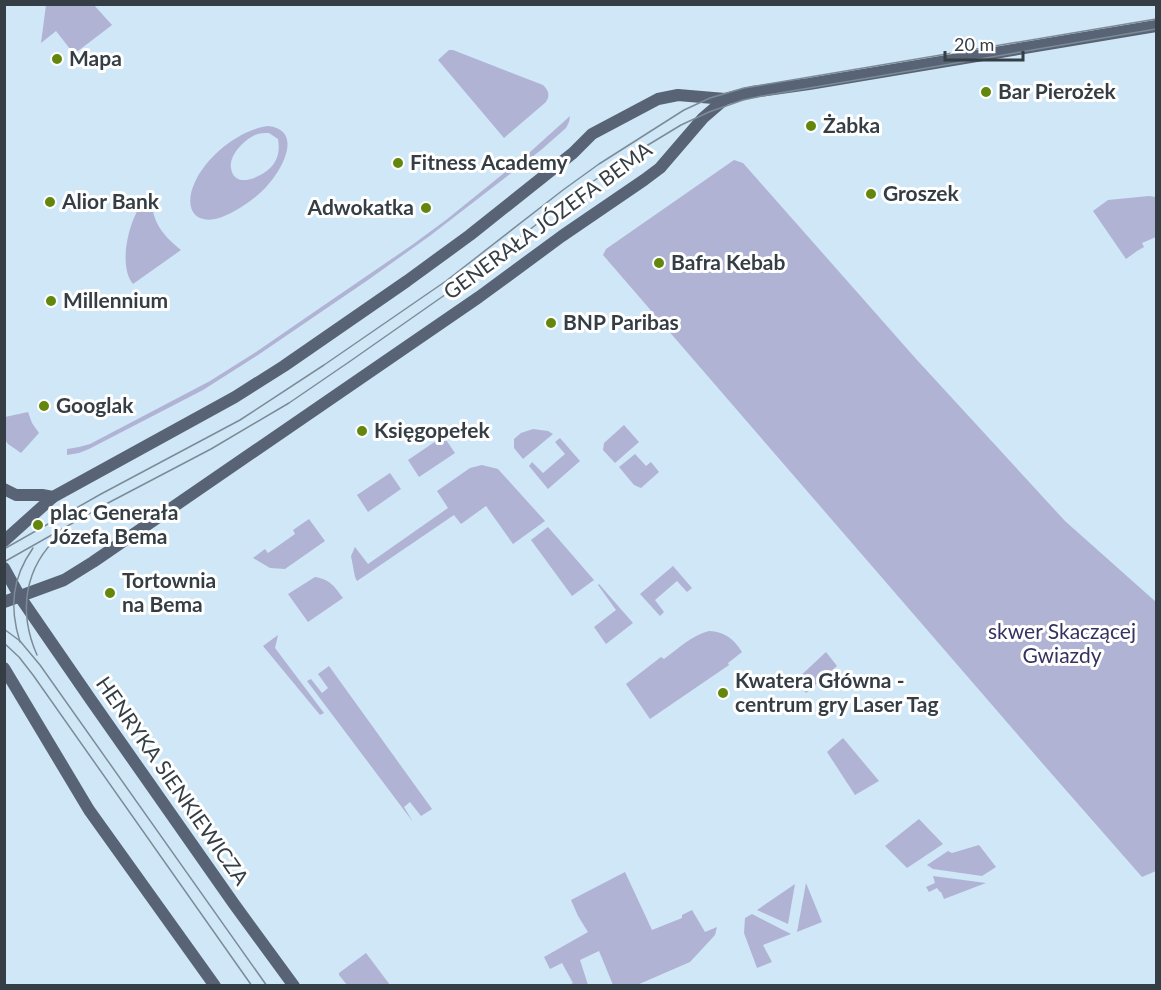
<svg xmlns="http://www.w3.org/2000/svg" width="1161" height="990" viewBox="0 0 1161 990" font-family="Lato,sans-serif">
<style>
.green{fill:#b1b3d5;fill-rule:evenodd}
.lines{fill:none;stroke-linecap:round;stroke-linejoin:round}
.secondary{stroke:#586376;stroke-width:12}
.tram{stroke:#7c8c97;stroke-width:1.5}
.poi-dot{fill:#62870c;stroke:#fff;stroke-width:2}
.labels{text-anchor:middle;stroke-width:6;stroke-linejoin:round;paint-order:stroke}
.poi-label{font-size:21px;font-weight:bold;fill:#353e45;stroke:#fff;text-anchor:start}
.street-label{font-size:21px;fill:#353e45;stroke:#fff}
.park-label{font-size:21px;fill:#333260;stroke:#fff}
</style>
<rect width="100%" height="100%" fill="#cfe7f7"/>
<g class="green">
<path d="M 46,5 L 94,5 L 112,25 L 74,54 L 56,31 L 41,43 Z"/>
<path d="M 449,50 L 453,50 L 543,85 C 549,91 550,95 546,102 L 504,138 L 438,60 Z"/>
<path d="M 570,116 L 569,122 L 566,128 L 541,150 L 431,235 L 368,280 L 258,355 L 203,390 L 89,449 L 79,453 L 67,455 L 67,449 L 79,447 L 90,444 L 210,381 L 256,352 L 317,310 L 412,245 L 446,220 L 529,153 Z"/>
<path d="M 268,126 C 304,130 282,170 267,186 C 255,199 239,210 222,217 C 194,227 183,207 195,182 C 207,156 239,130 268,126 ZM 269,133 L 278,139 C 280,151 278,161 269,169 C 259,178 234,189 231,168 C 229,155 244,140 255,135 C 260,133 264,133 269,133 Z"/>
<path d="M 734,160 L 743,163 L 917,360 L 1065,521 L 1156,602 L 1156,871 L 1142,877 L 1043,764 L 603,255 L 606,249 Z"/>
<path d="M 151,193 C 151,220 161,234 181,250 L 133,284 C 116,264 131,208 151,193 Z"/>
<path d="M 1149,196 L 1156,197 L 1156,237 L 1142,243 L 1144,247 L 1137,251 L 1126,259 L 1093,211 L 1108,200 Z"/>
<path d="M 28,412 L 32,423 L 39,433 L 21,453 L 8,444 L 5,440 L 5,417 Z"/>
<path d="M 624,425 L 639,442 L 615,463 L 603,450 L 604,443 Z"/>
<path d="M 533,429 L 548,431 L 553,434 L 523,459 L 514,448 L 514,439 L 521,433 Z"/>
<path d="M 442,434 L 455,453 L 419,477 L 408,460 L 439,439 L 438,437 Z"/>
<path d="M 560,438 L 580,461 L 548,489 L 529,466 L 532,462 L 543,473 L 565,454 L 555,442 Z"/>
<path d="M 635,454 L 646,466 L 651,462 L 659,472 L 641,488 L 634,485 L 619,467 Z"/>
<path d="M 482,465 L 498,469 L 545,521 L 513,544 L 486,506 L 461,524 L 454,515 L 357,581 L 355,577 L 351,556 L 355,547 L 368,564 L 448,508 L 437,491 L 470,468 Z"/>
<path d="M 390,473 L 401,489 L 368,512 L 357,495 Z"/>
<path d="M 309,519 L 325,541 L 285,569 L 270,568 L 253,558 L 265,549 L 268,553 L 295,534 L 293,530 Z"/>
<path d="M 548,527 L 594,580 L 572,596 L 531,540 Z"/>
<path d="M 673,566 L 692,588 L 687,592 L 677,581 L 655,600 L 664,612 L 660,616 L 640,594 Z"/>
<path d="M 315,577 C 331,580 334,586 343,598 L 308,622 L 288,594 Z"/>
<path d="M 599,584 L 633,623 L 606,644 L 594,627 L 616,610 L 598,585 Z"/>
<path d="M 709,631 C 725,632 733,638 742,652 L 728,663 L 729,665 L 650,719 L 626,684 L 661,657 L 664,659 C 678,649 692,635 709,631 Z"/>
<path d="M 278,635 L 275,648 L 324,713 L 320,715 L 263,646 Z"/>
<path d="M 826,652 L 837,666 L 806,693 L 796,680 Z"/>
<path d="M 329,666 L 432,809 L 421,816 L 410,802 L 404,807 L 413,822 L 307,681 L 311,679 L 322,693 L 328,688 L 318,674 Z"/>
<path d="M 843,738 L 879,781 L 855,795 L 827,752 Z"/>
<path d="M 919,819 L 943,844 L 907,868 L 885,846 Z"/>
<path d="M 979,845 L 996,867 L 982,876 L 933,869 L 927,865 L 948,851 L 952,853 Z"/>
<path d="M 625,872 L 652,930 L 682,918 L 682,915 L 692,910 L 705,932 L 717,927 L 715,935 L 690,962 L 637,985 L 613,985 L 599,951 L 580,960 L 588,985 L 569,985 L 573,983 L 562,963 L 550,969 L 544,957 L 588,932 L 578,916 L 571,900 Z"/>
<path d="M 933,876 L 986,883 L 944,899 L 941,892 L 940,892 L 937,888 L 929,892 L 926,887 L 935,883 Z"/>
<path d="M 806,883 L 822,922 L 797,932 Z"/>
<path d="M 795,884 L 788,924 L 757,910 Z"/>
<path d="M 752,914 L 791,934 L 763,945 L 772,962 L 757,968 L 744,933 L 745,918 Z"/>
<path d="M 366,953 L 390,985 L 347,985 L 339,975 L 339,973 Z"/>
</g>
<g class="lines">
<g class="secondary">
<path d="M 4,489 L 16,495 L 42,495 L 53,497"/>
<path d="M 4,541 L 53,497 L 235,397 L 284,366 L 407,281 L 470,235 L 573,153 L 592,134 L 658,99 L 678,95 L 725,99 L 752,92 L 809,84 L 1156,26"/>
<path d="M 4,568 L 20,597 L 91,700 L 234,904 L 294,986"/>
<path d="M 4,602 L 64,580 L 93,562 L 479,297 L 562,236 L 644,180 L 660,168 L 703,118 L 725,99"/>
<path d="M 4,668 L 89,810 L 215,986"/>
</g>
<g class="tram">
<path d="M 4,549 L 101,494 L 240,420 L 324,365 L 446,281 L 563,190 L 599,164 L 684,110 L 710,98 L 744,88 L 1156,19"/>
<path d="M 4,562 L 108,503 L 211,449 L 289,403 L 349,362 L 449,292 L 586,186 L 643,148 L 681,125 L 709,112 L 743,100 L 762,96 L 1156,29"/>
<path d="M 4,629 L 20,641 L 40,665 L 267,986"/>
<path d="M 20,642 C 9,607 12,578 33,548"/>
<path d="M 4,643 L 19,657 L 33,675 L 252,986"/>
<path d="M 37,655 C 18,612 24,567 60,535"/>
</g>
</g>
<g class="poi-dot">
<circle cx="57" cy="59" r="6"/>
<circle cx="986" cy="92" r="6"/>
<circle cx="811" cy="126" r="6"/>
<circle cx="398" cy="163" r="6"/>
<circle cx="871" cy="194" r="6"/>
<circle cx="50" cy="202" r="6"/>
<circle cx="426" cy="208" r="6"/>
<circle cx="659" cy="263" r="6"/>
<circle cx="51" cy="301" r="6"/>
<circle cx="551" cy="323" r="6"/>
<circle cx="44" cy="406" r="6"/>
<circle cx="362" cy="431" r="6"/>
<circle cx="38" cy="525" r="6"/>
<circle cx="110" cy="593" r="6"/>
<circle cx="723" cy="693" r="6"/>
</g>
<g class="labels">
<g class="poi-label">
<text x="69" y="66">Mapa</text>
<text x="998" y="99">Bar Pierożek</text>
<text x="823" y="133">Żabka</text>
<text x="410" y="170">Fitness Academy</text>
<text x="883" y="201">Groszek</text>
<text x="62" y="209">Alior Bank</text>
<text x="414" y="215" text-anchor="end">Adwokatka</text>
<text x="671" y="270">Bafra Kebab</text>
<text x="63" y="308">Millennium</text>
<text x="563" y="330">BNP Paribas</text>
<text x="56" y="413">Googlak</text>
<text x="374" y="438">Księgopełek</text>
<text x="50" y="520">plac Generała<tspan x="50" dy="24">Józefa Bema</tspan></text>
<text x="122" y="588">Tortownia<tspan x="122" dy="24">na Bema</tspan></text>
<text x="735" y="688">Kwatera Główna -<tspan x="735" dy="24">centrum gry Laser Tag</tspan></text>
</g>
<g class="street-label">
<text transform="translate(548 221) rotate(-36)" y="7">GENERAŁA JÓZEFA BEMA</text>
<text transform="translate(172 781) rotate(55)" y="7">HENRYKA SIENKIEWICZA</text>
</g>
<g class="park-label">
<text x="1062" y="639">skwer Skaczącej<tspan x="1062" dy="24">Gwiazdy</tspan></text>
</g>
</g>
<rect width="1161" height="990" fill="none" stroke="#353e45" stroke-width="12"/>
<path d="M945 51v9h78v-9" fill="none" stroke="#353e45" stroke-width="3"/>
<text x="954" y="51" font-size="18" fill="#353e45" stroke="#ffffff" stroke-width="4.5" paint-order="stroke">20 m</text>
</svg>
